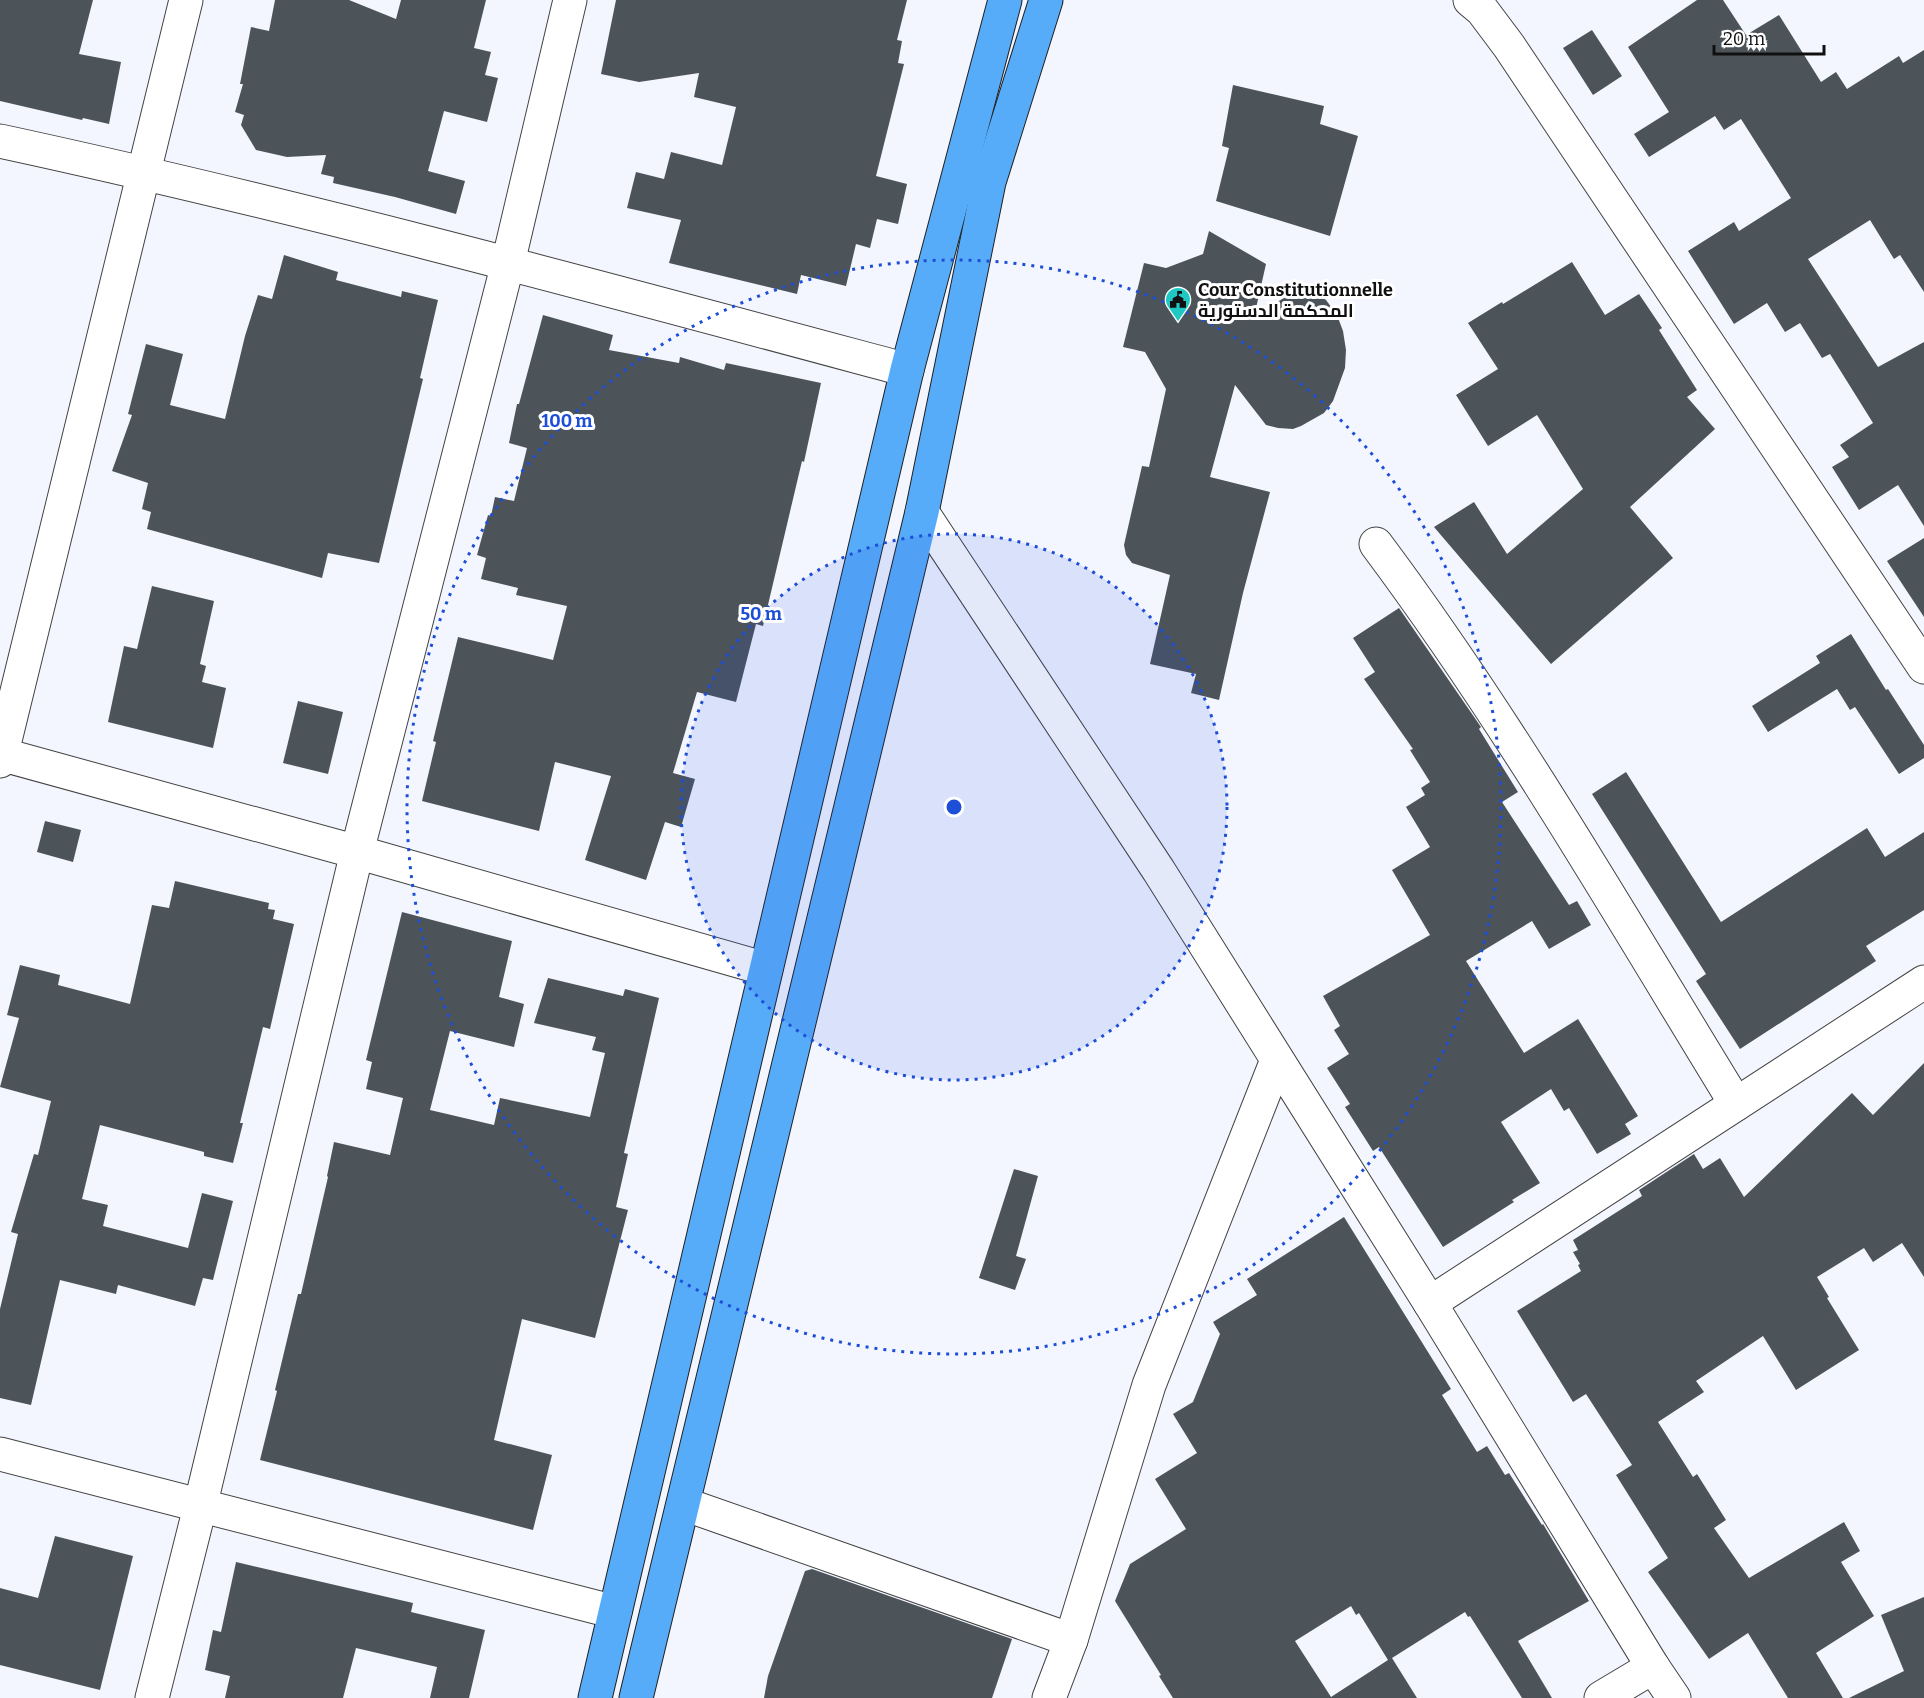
<svg xmlns="http://www.w3.org/2000/svg" width="1924" height="1698" viewBox="0 0 1924 1698" font-family="Bitter,Cairo,serif">
<style>
.building{fill:#4c545a;fill-rule:evenodd}
.lines{fill:none;stroke-linecap:round;stroke-linejoin:round}
.minor-casing{stroke:#434343;stroke-width:35}
.highway-casing{stroke:#212121;stroke-width:35}
.minor{stroke:#fff;stroke-width:33}
.highway{stroke:#57acfa;stroke-width:33}
.ring{fill:none;stroke:#1d4ed8;stroke-width:3;stroke-dasharray:3 6}
.labels{text-anchor:middle;stroke-width:6;stroke-linejoin:round;paint-order:stroke}
.poi-label{font-size:18px;font-weight:bold;fill:#101010;stroke:#fff;text-anchor:start}
.centre{fill:#1d4ed8;stroke:#fff;stroke-width:3}
.ring-label{font-size:18px;text-anchor:middle;font-weight:bold;fill:#1d4ed8;stroke:#fff;stroke-width:6;stroke-linejoin:round;paint-order:stroke}
</style>
<rect width="100%" height="100%" fill="#f4f6ff"/>
<g class="building">
<path d="M 0,0 L 93,0 L 79,54 L 121,62 L 109,124 L 83,118 L 82,120 L 0,101 Z"/>
<path d="M 275,0 L 349,0 L 396,19 L 401,0 L 486,0 L 474,48 L 491,52 L 485,75 L 498,78 L 487,122 L 444,111 L 428,171 L 465,181 L 456,214 L 395,197 L 333,183 L 334,177 L 321,174 L 326,155 L 287,157 L 256,150 L 241,125 L 244,115 L 235,112 L 243,84 L 240,84 L 251,27 L 269,31 Z"/>
<path d="M 616,0 L 907,0 L 897,40 L 902,41 L 898,63 L 904,64 L 876,176 L 907,184 L 898,224 L 877,219 L 870,248 L 856,244 L 846,286 L 801,275 L 797,294 L 669,263 L 681,220 L 627,208 L 636,172 L 664,179 L 671,152 L 722,165 L 736,107 L 694,97 L 699,73 L 639,82 L 601,74 Z"/>
<path d="M 1697,0 L 1723,0 L 1746,35 L 1779,15 L 1821,82 L 1836,72 L 1847,89 L 1899,56 L 1903,63 L 1924,50 L 1924,292 L 1900,255 L 1894,259 L 1870,220 L 1808,259 L 1878,367 L 1924,342 L 1924,526 L 1898,485 L 1859,510 L 1832,467 L 1849,457 L 1840,445 L 1873,423 L 1830,354 L 1822,358 L 1800,323 L 1785,332 L 1767,303 L 1734,324 L 1688,251 L 1734,222 L 1739,231 L 1791,198 L 1741,119 L 1724,130 L 1715,116 L 1649,157 L 1634,134 L 1669,112 L 1628,47 Z"/>
<path d="M 1592,30 L 1622,76 L 1593,95 L 1563,48 Z"/>
<path d="M 1233,85 L 1324,106 L 1320,124 L 1358,136 L 1330,236 L 1216,201 L 1229,148 L 1222,146 Z"/>
<path d="M 1209,231 L 1266,264 L 1254,317 L 1304,285 L 1326,300 L 1337,315 L 1343,331 L 1346,350 L 1345,368 L 1333,401 L 1324,413 L 1301,426 L 1293,429 L 1278,428 L 1266,425 L 1235,385 L 1210,477 L 1270,492 L 1243,593 L 1219,700 L 1191,693 L 1196,674 L 1150,664 L 1170,575 L 1132,563 L 1126,555 L 1124,545 L 1142,466 L 1149,467 L 1166,389 L 1145,352 L 1123,347 L 1144,263 L 1166,268 L 1203,254 Z"/>
<path d="M 284,255 L 338,272 L 336,280 L 401,297 L 402,291 L 438,300 L 420,378 L 423,379 L 379,563 L 328,553 L 322,578 L 147,529 L 151,512 L 142,509 L 148,483 L 112,471 L 132,415 L 128,414 L 146,344 L 183,354 L 170,405 L 225,419 L 245,336 L 258,295 L 272,299 Z"/>
<path d="M 1572,262 L 1605,315 L 1639,294 L 1662,328 L 1659,330 L 1697,390 L 1687,397 L 1715,429 L 1630,507 L 1673,558 L 1551,664 L 1434,527 L 1474,502 L 1507,554 L 1583,489 L 1537,415 L 1488,446 L 1456,395 L 1498,369 L 1468,323 L 1502,302 L 1503,304 Z"/>
<path d="M 543,315 L 613,335 L 609,350 L 679,363 L 680,357 L 724,370 L 726,363 L 821,383 L 804,462 L 802,461 L 763,626 L 756,624 L 736,702 L 697,692 L 673,773 L 695,779 L 681,827 L 665,822 L 646,880 L 585,860 L 611,776 L 555,762 L 539,831 L 422,801 L 436,742 L 433,741 L 458,637 L 553,660 L 567,606 L 516,595 L 518,588 L 481,579 L 486,558 L 477,555 L 488,515 L 491,516 L 495,497 L 514,501 L 527,448 L 509,443 L 517,404 L 519,404 Z"/>
<path d="M 1924,538 L 1924,617 L 1887,561 Z"/>
<path d="M 152,586 L 214,601 L 200,664 L 206,666 L 202,682 L 226,688 L 213,748 L 108,722 L 124,646 L 137,649 Z"/>
<path d="M 1399,608 L 1481,727 L 1479,729 L 1518,792 L 1502,802 L 1569,905 L 1577,901 L 1591,925 L 1549,949 L 1532,921 L 1466,961 L 1524,1053 L 1578,1019 L 1638,1116 L 1625,1124 L 1631,1134 L 1597,1154 L 1569,1108 L 1564,1111 L 1551,1089 L 1501,1122 L 1540,1183 L 1512,1200 L 1514,1202 L 1443,1247 L 1379,1147 L 1373,1151 L 1345,1107 L 1350,1104 L 1327,1068 L 1349,1054 L 1334,1030 L 1340,1026 L 1323,996 L 1430,935 L 1392,870 L 1430,847 L 1406,807 L 1425,795 L 1421,788 L 1430,782 L 1410,750 L 1413,749 L 1364,679 L 1375,672 L 1353,638 Z"/>
<path d="M 1851,634 L 1886,690 L 1888,689 L 1924,745 L 1924,758 L 1899,774 L 1855,707 L 1850,710 L 1837,689 L 1768,732 L 1752,706 L 1820,663 L 1816,656 Z"/>
<path d="M 298,701 L 343,712 L 328,774 L 283,763 Z"/>
<path d="M 1626,772 L 1721,922 L 1867,828 L 1885,857 L 1924,832 L 1924,910 L 1866,946 L 1876,961 L 1740,1049 L 1696,981 L 1706,974 L 1592,794 Z"/>
<path d="M 45,821 L 81,830 L 73,862 L 37,852 Z"/>
<path d="M 175,881 L 269,903 L 268,909 L 275,910 L 273,919 L 294,924 L 270,1029 L 263,1027 L 240,1123 L 243,1123 L 233,1163 L 204,1156 L 204,1152 L 100,1125 L 82,1199 L 108,1205 L 103,1226 L 188,1248 L 202,1193 L 233,1201 L 213,1280 L 203,1278 L 195,1306 L 118,1285 L 116,1294 L 60,1280 L 31,1405 L 0,1398 L 0,1309 L 18,1234 L 11,1232 L 34,1154 L 38,1155 L 51,1101 L 0,1087 L 19,1018 L 7,1015 L 20,965 L 60,975 L 58,985 L 130,1004 L 152,905 L 169,908 Z"/>
<path d="M 402,912 L 512,941 L 499,997 L 524,1004 L 514,1047 L 450,1031 L 430,1110 L 494,1125 L 500,1098 L 590,1117 L 605,1053 L 592,1050 L 596,1037 L 534,1023 L 548,978 L 623,996 L 625,989 L 659,998 L 624,1153 L 628,1154 L 616,1207 L 628,1210 L 595,1338 L 522,1319 L 494,1440 L 552,1455 L 533,1530 L 260,1460 L 277,1391 L 275,1390 L 298,1294 L 301,1294 L 328,1177 L 327,1176 L 334,1142 L 390,1155 L 403,1098 L 366,1089 L 372,1062 L 366,1060 Z"/>
<path d="M 1924,1063 L 1924,1277 L 1902,1243 L 1873,1262 L 1864,1248 L 1817,1277 L 1829,1297 L 1827,1298 L 1859,1350 L 1796,1390 L 1763,1336 L 1696,1381 L 1704,1392 L 1658,1422 L 1693,1477 L 1697,1474 L 1726,1520 L 1714,1528 L 1749,1578 L 1844,1522 L 1860,1551 L 1841,1562 L 1874,1616 L 1816,1653 L 1843,1698 L 1788,1698 L 1748,1633 L 1709,1659 L 1648,1572 L 1668,1558 L 1616,1475 L 1632,1465 L 1586,1394 L 1573,1402 L 1517,1311 L 1581,1271 L 1578,1265 L 1580,1264 L 1573,1252 L 1578,1250 L 1573,1240 L 1642,1196 L 1639,1190 L 1694,1154 L 1703,1169 L 1720,1158 L 1744,1197 L 1852,1093 L 1873,1115 Z"/>
<path d="M 1014,1169 L 1038,1176 L 1016,1256 L 1026,1259 L 1015,1290 L 979,1278 Z"/>
<path d="M 1344,1217 L 1451,1389 L 1442,1395 L 1477,1452 L 1487,1446 L 1505,1475 L 1509,1473 L 1542,1525 L 1543,1524 L 1589,1601 L 1518,1641 L 1552,1698 L 1522,1698 L 1470,1616 L 1468,1617 L 1465,1612 L 1392,1658 L 1417,1698 L 1173,1698 L 1159,1676 L 1161,1675 L 1115,1601 L 1130,1564 L 1186,1529 L 1155,1479 L 1197,1453 L 1173,1414 L 1193,1402 L 1220,1334 L 1213,1322 L 1257,1295 L 1247,1279 ZM 1351,1606 L 1356,1615 L 1359,1613 L 1388,1660 L 1331,1697 L 1295,1641 Z"/>
<path d="M 55,1536 L 133,1556 L 100,1690 L 0,1665 L 0,1588 L 38,1598 Z"/>
<path d="M 236,1562 L 413,1603 L 411,1612 L 485,1630 L 469,1698 L 430,1698 L 437,1667 L 356,1648 L 343,1698 L 225,1698 L 230,1676 L 205,1670 L 213,1630 L 221,1632 Z"/>
<path d="M 812,1569 L 1012,1639 L 992,1698 L 764,1698 L 768,1676 L 805,1571 Z"/>
<path d="M 1924,1597 L 1924,1698 L 1849,1698 L 1904,1671 L 1881,1615 Z"/>
</g>
<g class="lines">
<defs>
<g id="minor">
<path d="M 1470,0 L 1482,10 L 1509,46 L 1924,667"/>
<path d="M 0,141 C 305,207 606,289 907,370"/>
<path d="M 922,512 L 1159,871 L 1430,1303 L 1653,1667 L 1674,1698"/>
<path d="M 1376,544 C 1509,722 1620,915 1736,1104"/>
<path d="M 0,754 L 357,852 L 766,969"/>
<path d="M 0,761 L 186,0"/>
<path d="M 1430,1303 L 1924,982"/>
<path d="M 0,1454 L 615,1612"/>
<path d="M 684,1504 L 1071,1640"/>
<path d="M 152,1698 L 200,1507 L 357,852 L 508,263 L 570,0"/>
<path d="M 1049,1698 L 1071,1640 L 1149,1385 L 1277,1060"/>
<path d="M 1601,1698 L 1653,1667"/>
</g>
<g id="highway">
<path d="M 595,1698 L 907,370 L 1005,0"/>
<path d="M 636,1698 L 922,512 L 989,182 L 1046,0"/>
</g>
</defs>
<use href="#minor" class="minor-casing"/>
<use href="#highway" class="highway-casing"/>
<use href="#minor" class="minor"/>
<use href="#highway" class="highway"/>
</g>
<circle cx="954" cy="807" r="273" fill="#1d4ed8" fill-opacity=".12"/>
<g class="ring">
<circle cx="954" cy="807" r="273"/>
<circle cx="954" cy="807" r="547"/>
</g>
<defs>
<symbol id="civic-pin" viewBox="-11 -11 22 30"><path d="M0 17L-7.5 6A9.5 9.5 0 1 1 7.5 6Z" fill="#20c8c4" stroke="#fff"/><path d="M-.6-6.5H3V-4.5H.6V-3L4-1V1h2V6H-6V1h2V-1L-.6-3ZM-1.2 2.5V6h2.4V2.5Z" fill="#111"/></symbol>
</defs>
<g fill-rule="evenodd">
<use href="#civic-pin" x="1163" y="285" width="30" height="40"/>
</g>
<g class="labels">
<g class="poi-label">
<text x="1198" y="296">Cour Constitutionnelle<tspan x="1198" dy="21">المحكمة الدستورية</tspan></text>
</g>
</g>
<circle cx="954" cy="807" r="9" class="centre"/>
<g class="ring-label">
<text x="567" y="427">100 m</text>
<text x="761" y="620">50 m</text>
</g>
<path d="M1714 45v9h110v-9" fill="none" stroke="#101010" stroke-width="3"/>
<text x="1723" y="45" font-size="18" fill="#101010" stroke="#ffffff" stroke-width="4.5" paint-order="stroke">20 m</text>
</svg>
